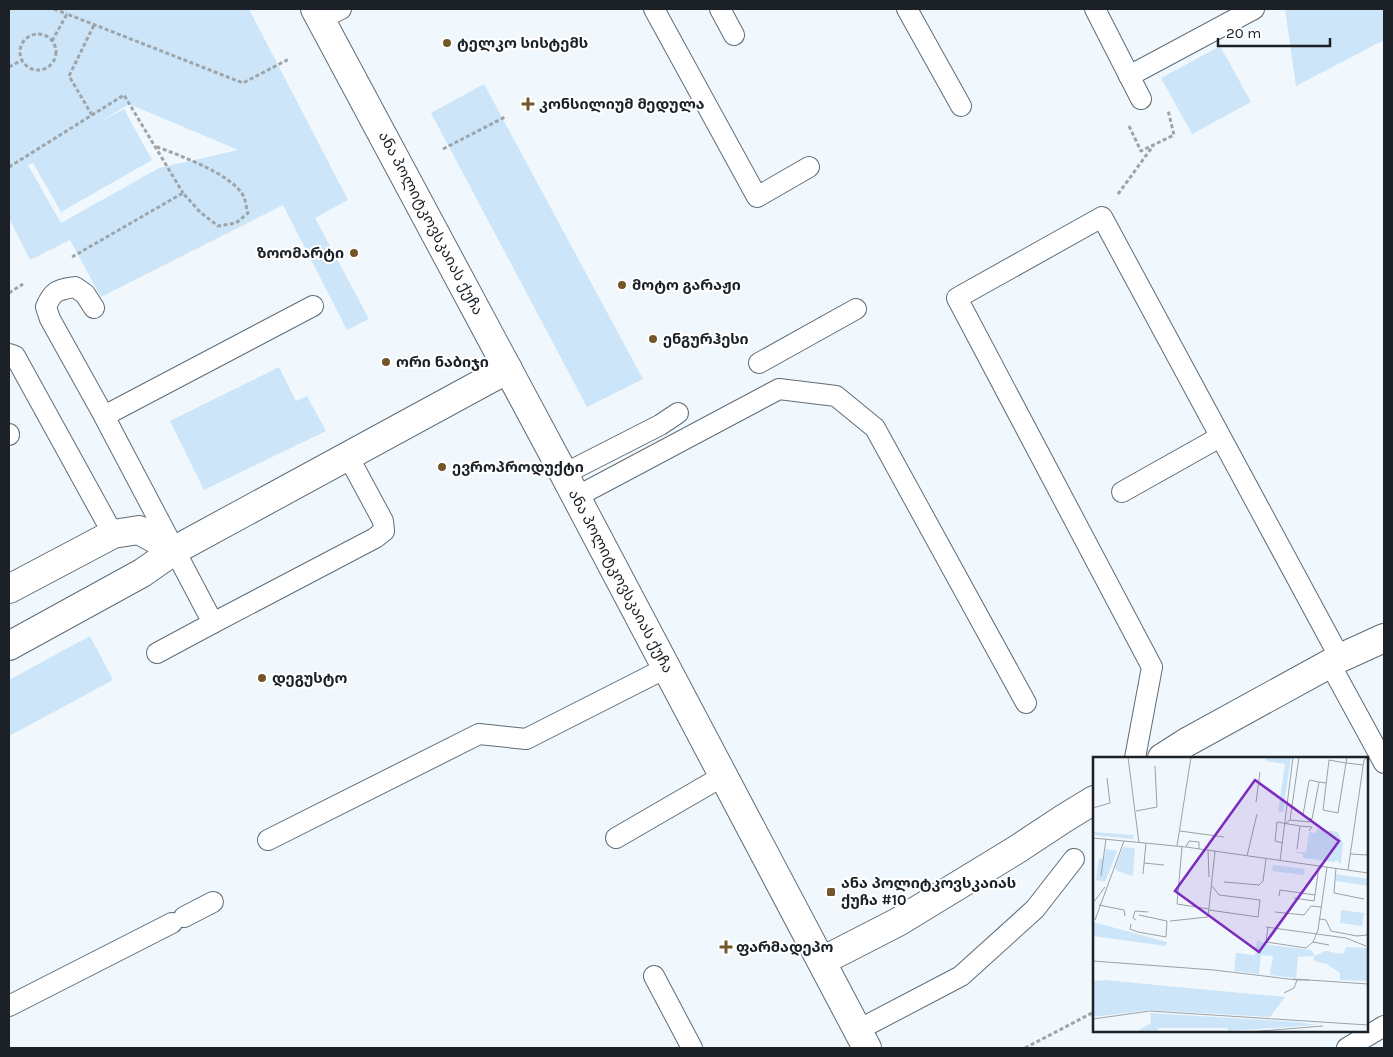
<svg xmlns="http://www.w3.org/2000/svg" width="1393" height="1057" viewBox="0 0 1393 1057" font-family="Karla,'Noto Sans Georgian',sans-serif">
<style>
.green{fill:#cce5f8;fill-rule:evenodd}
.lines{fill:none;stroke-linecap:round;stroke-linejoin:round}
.lane-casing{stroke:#5e6d78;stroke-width:22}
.street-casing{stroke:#5e6d78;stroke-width:30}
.secondary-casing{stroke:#5e6d78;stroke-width:30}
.path{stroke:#9ea5aa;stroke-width:3;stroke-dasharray:4 2.5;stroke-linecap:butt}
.lane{stroke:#fff;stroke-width:20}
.street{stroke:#fff;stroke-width:28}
.secondary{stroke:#fff;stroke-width:28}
.poi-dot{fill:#73562a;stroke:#fff;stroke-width:2}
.labels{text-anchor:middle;stroke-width:4;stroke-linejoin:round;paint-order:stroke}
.poi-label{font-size:15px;font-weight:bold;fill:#1b2126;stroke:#fff;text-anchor:start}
.street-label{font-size:15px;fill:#1b2126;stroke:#fff}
.inset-road{fill:none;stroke:#9ba2a7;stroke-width:1}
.view{fill:#7b2cbf;fill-opacity:0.15;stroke:#7b2cbf;stroke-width:2.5}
.inset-edge{fill:none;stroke:#1b2126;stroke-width:2.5}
</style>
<rect width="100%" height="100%" fill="#f1f8fd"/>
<g class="green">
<path d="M 9,9 L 249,9 L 348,200 L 315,218 L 369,319 L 347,330 L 283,205 L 101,297 L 70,240 L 30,260 L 9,218 ZM 129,104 L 238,150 L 159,168 L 61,223 L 28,165 L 33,163 L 61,212 L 152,160 L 124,109 L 97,124 Z"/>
<path d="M 1285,9 L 1384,9 L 1384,40 L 1296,86 Z"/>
<path d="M 1220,46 L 1251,102 L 1192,134 L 1161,78 Z"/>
<path d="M 484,84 L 643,379 L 587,407 L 431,113 Z"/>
<path d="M 279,367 L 296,401 L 307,396 L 326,431 L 204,490 L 170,421 Z"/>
<path d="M 90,636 L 113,680 L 9,736 L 9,680 Z"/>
</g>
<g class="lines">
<defs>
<g id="lane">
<path d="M 654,9 L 757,197 L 809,167"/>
<path d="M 720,9 L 734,35"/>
<path d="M 907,9 L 961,106"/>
<path d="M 1095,9 L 1141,99"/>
<path d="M 321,19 L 341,9"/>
<path d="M 1129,76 L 1254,9"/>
<path d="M 94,308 L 85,294 L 75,287 C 58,290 53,290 46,307 L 50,319 L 104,416 L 313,306"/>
<path d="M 9,354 L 15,356 L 113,534"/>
<path d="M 759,363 L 856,309"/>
<path d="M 104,416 L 213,623 L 375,538 L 384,531 L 383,521 L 348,456"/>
<path d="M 9,434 L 9,435"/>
<path d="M 564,474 L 660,425 L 678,413"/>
<path d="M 1122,492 L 1220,437"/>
<path d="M 576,497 L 779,389 L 836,396 L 875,428 L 1026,703"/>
<path d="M 157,653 L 213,623"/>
<path d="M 1330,664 L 1384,763"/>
<path d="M 1135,758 L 1152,667 L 957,298 L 1102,217 L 1340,658"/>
<path d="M 616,838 L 723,776"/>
<path d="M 268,840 L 479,734 L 526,739 L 666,668"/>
<path d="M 184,917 L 213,902"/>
<path d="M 654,976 L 692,1048"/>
<path d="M 9,1006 L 172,923"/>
<path d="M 858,1030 L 961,976 L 1035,909 L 1074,859"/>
<path d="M 1347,1048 L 1384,1026"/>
</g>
<g id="street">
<path d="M 9,589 L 113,534 L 139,530 L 175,550"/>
<path d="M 9,646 L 142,573 L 175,550 L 508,369"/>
<path d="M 1162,758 L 1187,742 L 1340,658 L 1384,638"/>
<path d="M 822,961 L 898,922 L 1016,850 L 1063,819 L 1094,800"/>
</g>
<path id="secondary" d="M 315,9 L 564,474 L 867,1048"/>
</defs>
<use href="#lane" class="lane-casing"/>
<use href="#street" class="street-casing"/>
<use href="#secondary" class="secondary-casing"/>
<g class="path">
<path d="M 54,9 L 67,14"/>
<circle cx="38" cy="52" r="18"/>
<path d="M 52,41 L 67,14 L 243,83 L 289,59"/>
<path d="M 9,67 L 22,60"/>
<path d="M 92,115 L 69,76 L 94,25"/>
<path d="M 1129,126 L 1141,151 L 1174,135 L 1168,110"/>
<path d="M 443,149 L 505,117"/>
<path d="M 9,167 L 124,95 L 183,193"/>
<path d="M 1118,194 L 1153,146"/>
<path d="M 72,257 L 183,193 L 200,212 L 218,226 L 236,223 L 248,213 C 246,208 246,202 244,197 C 233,174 178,155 155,146"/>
<path d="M 9,293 L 23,284"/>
<path d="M 1025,1048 L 1094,1012"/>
</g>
<use href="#lane" class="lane"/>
<use href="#street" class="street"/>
<use href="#secondary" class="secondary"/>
</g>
<g class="poi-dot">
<circle cx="447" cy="43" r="5"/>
<path d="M525.5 96.5h5v5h5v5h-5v5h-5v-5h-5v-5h5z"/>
<circle cx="354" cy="253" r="5"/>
<circle cx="622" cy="285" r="5"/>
<circle cx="653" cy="339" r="5"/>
<circle cx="386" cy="362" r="5"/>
<circle cx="442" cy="467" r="5"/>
<circle cx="262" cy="678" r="5"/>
<rect x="826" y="887" width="10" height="10" rx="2.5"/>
<path d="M723.5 939.5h5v5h5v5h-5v5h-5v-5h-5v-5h5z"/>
</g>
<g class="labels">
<g class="poi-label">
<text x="457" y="48">ტელკო სისტემს</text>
<text x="539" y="109">კონსილიუმ მედულა</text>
<text x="344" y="258" text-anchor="end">ზოომარტი</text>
<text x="632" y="290">მოტო გარაჟი</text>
<text x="663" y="344">ენგურჰესი</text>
<text x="396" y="367">ორი ნაბიჯი</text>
<text x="452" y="472">ევროპროდუქტი</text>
<text x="272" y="683">დეგუსტო</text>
<text x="841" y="888">ანა პოლიტკოვსკაიას<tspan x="841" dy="17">ქუჩა #10</tspan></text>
<text x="736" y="952">ფარმადეპო</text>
</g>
<g class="street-label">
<text transform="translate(431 223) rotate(62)" y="5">ანა პოლიტკოვსკაიას ქუჩა</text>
<text transform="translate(621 581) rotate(62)" y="5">ანა პოლიტკოვსკაიას ქუჩა</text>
</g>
</g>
<g transform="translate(1093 757)">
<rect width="275" height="275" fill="#f1f8fd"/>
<path d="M 173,0 L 198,0 L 190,55 L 185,54 L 192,7 L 173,4 ZM 224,72 L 245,75 L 250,87 L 248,107 L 243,103 L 242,105 L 210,101 L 210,97 L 199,95 L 213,95 L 216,75 L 223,76 ZM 0,75 L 41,78 L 40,82 L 0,78 ZM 30,90 L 42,91 L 40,119 L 24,114 L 22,111 ZM 13,92 L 24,94 L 12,125 L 3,123 L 6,101 L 11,102 ZM 180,108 L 212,112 L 211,118 L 179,114 ZM 243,117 L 275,122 L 275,129 L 243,124 ZM 248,153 L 271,156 L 269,169 L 247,166 ZM 0,165 L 74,185 L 73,189 L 0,179 ZM 164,183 L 176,188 L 218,193 L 222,199 L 232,194 L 250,197 L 253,190 L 275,191 L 275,224 L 247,223 L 247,216 L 234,207 L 221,204 L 221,199 L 205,200 L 203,221 L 177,218 L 180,199 L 168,198 L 166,217 L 141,214 L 143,196 L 162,198 ZM 12,223 L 116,233 L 192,240 L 177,260 L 57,253 L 0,260 L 0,224 ZM 57,256 L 204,265 L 224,268 L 135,274 L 135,271 L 66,271 L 64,275 L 43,275 L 58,266 Z" fill="#cce5f8"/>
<path class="inset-road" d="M 35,0 L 46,86M 254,0 L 253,6 L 245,56 L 230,53 L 236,3 L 253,6 L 270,8M 226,25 L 219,62 L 214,61 L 210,58 L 216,24 L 217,23 L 226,25 L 233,26M 163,45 L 167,15M 0,51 L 17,46 L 14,21M 43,54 L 64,50 L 62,9M 197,63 L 217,65 L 219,62M 192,67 L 197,63 L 206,0M 87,74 L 131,80M 0,81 L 93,90 L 275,116M 190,86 L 182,84 L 184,65 L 207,69M 84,89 L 98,0M 89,90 L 84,147 L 116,152M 93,90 L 96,84 L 106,85 L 106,92M 204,92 L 207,69 L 219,70 L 216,74M 115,93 L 116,120M 258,97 L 274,98 L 275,93M 154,99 L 164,57M 187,104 L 200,0M 51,106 L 71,108M 243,111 L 241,136 L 271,142M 255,113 L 271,3 L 275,0M 50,117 L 53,86M 8,119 L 13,82M 131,125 L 166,128 L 170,124 L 173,102M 186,139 L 187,133 L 222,138 L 226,109M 201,141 L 221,144 L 222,138M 0,146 L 12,130M 6,148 L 31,153 L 32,159M 116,153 L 165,160 L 167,143 L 126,138 L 119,129M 182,155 L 211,158 L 218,149 L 228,150M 227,162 L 233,163 L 238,174 L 264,179 L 274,178 L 275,170M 2,163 L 31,84M 43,163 L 40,161 L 42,154 L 55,155M 77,164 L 115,160 L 122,94M 38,167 L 37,172 L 45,175 L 73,180 L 74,164 L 46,158M 173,170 L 253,181 L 273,189M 175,170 L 173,185 L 213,191 L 220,185 L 225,173 L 234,110M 220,185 L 236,188M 0,204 L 121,213 L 204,223 L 216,223 L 200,222M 216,223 L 275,227M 191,236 L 201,231 L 204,223M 0,262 L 57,254 L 275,268M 67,275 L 83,275M 156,275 L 230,269"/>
<path class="view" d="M 162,23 L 246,84 L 166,195 L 82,134 Z"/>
<rect width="275" height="275" class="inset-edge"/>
</g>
<rect width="1393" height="1057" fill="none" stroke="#1b2126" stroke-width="20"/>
<path d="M1218 38v8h112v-8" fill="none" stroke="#1b2126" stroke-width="2.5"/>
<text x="1226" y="38" font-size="15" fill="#1b2126" stroke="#ffffff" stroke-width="4" paint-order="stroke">20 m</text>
</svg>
